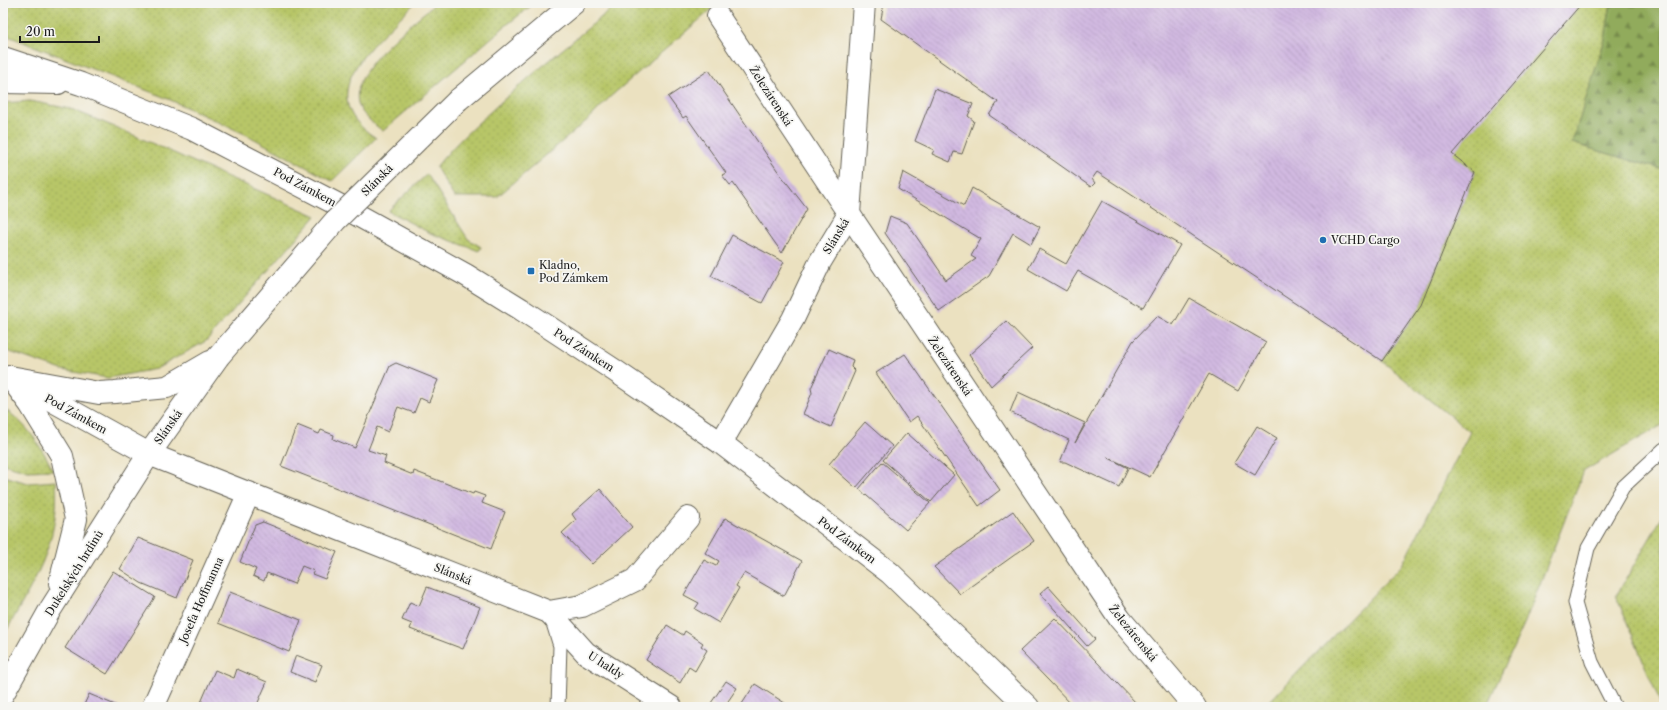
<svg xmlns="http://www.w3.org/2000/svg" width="1667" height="710" viewBox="0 0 1667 710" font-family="'Libre Caslon Text',serif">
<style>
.grass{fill:url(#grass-dots);stroke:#6a7142}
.forest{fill:url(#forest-firs);stroke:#56643c}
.building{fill:url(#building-back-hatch)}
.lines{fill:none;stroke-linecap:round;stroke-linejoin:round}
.lane-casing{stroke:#646155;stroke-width:15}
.street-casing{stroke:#646155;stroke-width:24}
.secondary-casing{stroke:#646155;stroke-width:24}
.lane{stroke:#fff;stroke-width:13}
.street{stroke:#fff;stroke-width:22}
.secondary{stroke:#fff;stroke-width:22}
.secondary-bridge-casing{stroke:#646155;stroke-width:24;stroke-linecap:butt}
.secondary-bridge{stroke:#fff;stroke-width:22}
.poi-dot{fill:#1f6fb2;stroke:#f6f6f2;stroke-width:1.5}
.labels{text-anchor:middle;stroke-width:3.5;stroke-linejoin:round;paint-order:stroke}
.street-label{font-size:11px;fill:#1c1c1c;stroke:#f6f6f2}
.poi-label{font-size:11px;fill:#1c1c1c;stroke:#f6f6f2;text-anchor:start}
</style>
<defs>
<pattern id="grass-dots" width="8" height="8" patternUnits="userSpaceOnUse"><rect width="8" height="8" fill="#b7c668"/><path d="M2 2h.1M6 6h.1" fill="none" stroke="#9daa5a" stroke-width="1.8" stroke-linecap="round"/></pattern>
<pattern id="forest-firs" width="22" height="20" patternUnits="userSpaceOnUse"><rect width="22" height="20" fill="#91ab5c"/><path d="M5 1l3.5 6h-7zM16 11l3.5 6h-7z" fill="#768a4b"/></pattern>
<pattern id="building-back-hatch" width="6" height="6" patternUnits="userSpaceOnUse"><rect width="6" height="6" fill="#d1b9e1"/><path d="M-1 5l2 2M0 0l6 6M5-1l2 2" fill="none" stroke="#b39ec0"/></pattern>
</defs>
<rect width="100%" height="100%" fill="#f6f6f2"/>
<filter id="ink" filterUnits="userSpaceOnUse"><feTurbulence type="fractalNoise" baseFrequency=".025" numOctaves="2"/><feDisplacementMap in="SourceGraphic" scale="8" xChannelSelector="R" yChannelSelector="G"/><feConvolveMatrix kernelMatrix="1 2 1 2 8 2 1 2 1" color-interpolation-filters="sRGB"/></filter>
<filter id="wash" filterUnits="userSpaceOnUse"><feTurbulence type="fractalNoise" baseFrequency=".012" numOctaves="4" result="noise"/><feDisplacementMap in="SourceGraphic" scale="16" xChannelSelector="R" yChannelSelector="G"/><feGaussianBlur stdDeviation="0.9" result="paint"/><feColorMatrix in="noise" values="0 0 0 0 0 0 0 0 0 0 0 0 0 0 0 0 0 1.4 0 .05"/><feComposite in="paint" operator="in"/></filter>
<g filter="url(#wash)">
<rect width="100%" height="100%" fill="#ebe1c0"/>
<g class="grass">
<path d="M 3,3 L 415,3 C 379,40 306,93 376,138 L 332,181 L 249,136 L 166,98 L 3,34 Z"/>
<path d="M 436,3 L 535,3 L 504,27 L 383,131 C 375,125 366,118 361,110 C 340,76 414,22 436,3 Z"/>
<path d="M 618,3 L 719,3 L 610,97 L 591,117 L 497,197 L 454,197 L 436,167 C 455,143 478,123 501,102 C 539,68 579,36 618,3 Z"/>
<path d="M 1260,3 L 1611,3 L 1605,39 L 1572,143 L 1664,170 L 1664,424 L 1584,471 L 1525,622 L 1486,707 L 1264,707 L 1402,565 L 1470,432 L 1382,361 L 1421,305 L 1475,172 Z"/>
<path d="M 30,101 L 71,109 L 122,130 L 316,216 L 206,341 L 156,369 L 108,378 L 62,370 L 7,351 L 3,348 L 3,103 Z"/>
<path d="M 427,174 L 468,239 L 481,247 L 479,251 L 430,233 L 388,211 Z"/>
<path d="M 3,408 C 27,424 40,444 53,470 L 28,471 L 3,464 Z"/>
<path d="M 3,476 L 28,483 L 56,481 C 61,544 32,584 3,637 Z"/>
<path d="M 1664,514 L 1664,707 L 1662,707 L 1616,596 Z"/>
</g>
<path class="forest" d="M 1611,3 L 1664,3 L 1664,170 L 1572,143 L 1605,39 Z"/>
<g id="blocks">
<g class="building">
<path d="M 884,3 L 1582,3 L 1452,154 L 1475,172 L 1421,305 L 1382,361 L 1097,172 L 1092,179 L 1095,183 L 1091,187 L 989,115 L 998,102 L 881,19 Z"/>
<path d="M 709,70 L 777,170 L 807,209 L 782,253 L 733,183 L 730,185 L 722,175 L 726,173 L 686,116 L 683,118 L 668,97 Z"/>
<path d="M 935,89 L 973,104 L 968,116 L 974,121 L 962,154 L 954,152 L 950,162 L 932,154 L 934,150 L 915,141 Z"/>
<path d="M 903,172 L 964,206 L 972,188 L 1040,227 L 1031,244 L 1013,233 L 989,276 L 939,311 L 885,233 L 890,216 L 907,223 L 946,280 L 976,259 L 971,256 L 981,239 L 898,189 Z"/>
<path d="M 1102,201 L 1180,245 L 1143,308 L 1078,271 L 1066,291 L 1028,269 L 1039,249 L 1066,264 Z"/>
<path d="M 732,235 L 784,262 L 762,303 L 711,276 Z"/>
<path d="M 1189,298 L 1266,342 L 1238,391 L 1209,374 L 1150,477 L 1107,457 L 1128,468 L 1119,487 L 1065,462 L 1060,462 L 1069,440 L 1010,412 L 1018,392 L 1085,423 L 1075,443 L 1133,341 L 1157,316 L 1173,325 Z"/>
<path d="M 1006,321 L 1032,348 L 991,386 L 969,355 Z"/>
<path d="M 829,349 L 853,360 L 851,367 L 855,371 L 831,427 L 803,414 L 812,393 L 811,388 Z"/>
<path d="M 905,354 L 1000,490 L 979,506 L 917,416 L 909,422 L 876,373 Z"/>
<path d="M 396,363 L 438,380 L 429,402 L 420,398 L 414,413 L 398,407 L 388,432 L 377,427 L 368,450 L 386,456 L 384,463 L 413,475 L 414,471 L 473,494 L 474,492 L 485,496 L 482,503 L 505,512 L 491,549 L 281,466 L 297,425 L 319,434 L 321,430 L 334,435 L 333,439 L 355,448 L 390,366 Z"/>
<path d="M 865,422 L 892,446 L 856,488 L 829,464 Z"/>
<path d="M 1257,426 L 1277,438 L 1255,475 L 1234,463 Z"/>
<path d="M 907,433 L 954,475 L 931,502 L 883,460 Z"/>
<path d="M 882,462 L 930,503 L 906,530 L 859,489 Z"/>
<path d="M 600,489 L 632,527 L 592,564 L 562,533 L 576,520 L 572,514 Z"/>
<path d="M 1013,511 L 1034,541 L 960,594 L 934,567 Z"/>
<path d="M 725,518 L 802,561 L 784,596 L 744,573 L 736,586 L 739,588 L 719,623 L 695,609 L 699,603 L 684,595 L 704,560 L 716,566 L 719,561 L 705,553 Z"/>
<path d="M 263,522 L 337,552 L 325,579 L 312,574 L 314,571 L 302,566 L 294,584 L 267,573 L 264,581 L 253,576 L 256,569 L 240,562 L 255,525 Z"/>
<path d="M 138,538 L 193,560 L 177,598 L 141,583 L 120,569 Z"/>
<path d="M 113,571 L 155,597 L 107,674 L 65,648 Z"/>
<path d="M 1048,586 L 1095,639 L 1087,646 L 1040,593 Z"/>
<path d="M 427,587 L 480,607 L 463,649 L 410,629 L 412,624 L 402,620 L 410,602 L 419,606 Z"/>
<path d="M 230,592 L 301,620 L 289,652 L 218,623 Z"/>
<path d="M 1055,618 L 1137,704 L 1134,707 L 1074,707 L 1020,651 Z"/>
<path d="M 667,625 L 683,635 L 685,631 L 703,643 L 701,646 L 707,650 L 695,671 L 689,667 L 680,683 L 646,660 Z"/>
<path d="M 296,655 L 322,665 L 315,682 L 290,672 Z"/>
<path d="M 237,669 L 267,682 L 256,707 L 199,707 L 215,670 L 234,678 Z"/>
<path d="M 726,681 L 737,688 L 724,707 L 717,707 L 711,703 Z"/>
<path d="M 755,684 L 791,707 L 740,707 Z"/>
<path d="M 89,694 L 120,707 L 83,707 Z"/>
</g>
</g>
</g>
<g filter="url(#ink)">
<use href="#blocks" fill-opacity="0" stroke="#646155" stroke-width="1"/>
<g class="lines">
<defs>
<g id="lane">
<path d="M 552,620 L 560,646 L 558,707"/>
<path d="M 1615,707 L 1592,662 L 1575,603 L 1588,548 L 1623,487 L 1664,449"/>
</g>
<g id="street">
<path d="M 718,16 L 849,214 L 1120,619 L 1195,707"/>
<path d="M 3,58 L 81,84 L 192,129 L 354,213 L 466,275 L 521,309 L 614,370 L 721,443 L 890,573 L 1028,707"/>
<path d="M 3,82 L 58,83"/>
<path d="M 721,443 L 793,319 L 820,262 L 849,214 L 864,3"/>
<path d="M 149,454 L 549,612 L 582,606 L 635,580 L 688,518"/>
<path d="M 549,612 L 586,653 L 671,707"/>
<path d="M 153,707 L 249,493"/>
</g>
<g id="secondary">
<path d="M 458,100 L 574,3"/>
<path d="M 10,377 L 30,404 L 62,456 L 76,519 L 60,583"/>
<path d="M 10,377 L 99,393 L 115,392 L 167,387 L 210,362"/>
<path d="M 26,386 L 149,454"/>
<path d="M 3,694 L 50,610 L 128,487 L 149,454 L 218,357"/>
</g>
</defs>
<use href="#lane" class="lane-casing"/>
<use href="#street" class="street-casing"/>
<use href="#secondary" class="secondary-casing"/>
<use href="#lane" class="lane"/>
<use href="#street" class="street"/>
<use href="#secondary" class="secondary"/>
<defs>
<path id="secondary-bridge" d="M 218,357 L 335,221 L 458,100"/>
</defs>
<use href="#secondary-bridge" class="secondary-bridge-casing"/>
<use href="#secondary-bridge" class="secondary-bridge"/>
</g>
</g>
<g class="poi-dot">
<circle cx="1323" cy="240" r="4"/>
<rect x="527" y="267" width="8" height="8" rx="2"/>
</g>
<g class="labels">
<g class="street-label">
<text transform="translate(771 96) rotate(57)" y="4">Železárenská</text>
<text transform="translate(377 180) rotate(-45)" y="4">Slánská</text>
<text transform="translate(305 187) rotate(28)" y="4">Pod Zámkem</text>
<text transform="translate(836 236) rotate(-59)" y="4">Slánská</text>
<text transform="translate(584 350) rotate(33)" y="4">Pod Zámkem</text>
<text transform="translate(950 366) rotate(56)" y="4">Železárenská</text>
<text transform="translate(76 414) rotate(29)" y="4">Pod Zámkem</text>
<text transform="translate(168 427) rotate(-55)" y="4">Slánská</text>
<text transform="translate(847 540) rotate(37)" y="4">Pod Zámkem</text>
<text transform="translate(74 573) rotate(-58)" y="4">Dukelských hrdinů</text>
<text transform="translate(453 574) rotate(22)" y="4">Slánská</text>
<text transform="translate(201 600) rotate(-66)" y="4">Josefa Hoffmanna</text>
<text transform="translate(1133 633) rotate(51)" y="4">Železárenská</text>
<text transform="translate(606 665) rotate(33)" y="4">U haldy</text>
</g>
<g class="poi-label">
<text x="1331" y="244">VCHD Cargo</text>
<text x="539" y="269">Kladno,<tspan x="539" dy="13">Pod Zámkem</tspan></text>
</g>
</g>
<rect width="1667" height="710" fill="none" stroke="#f6f6f2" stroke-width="16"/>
<path d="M20 36v6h79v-6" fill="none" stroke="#1c1c1c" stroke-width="2"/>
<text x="26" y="36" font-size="12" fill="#1c1c1c" stroke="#f6f6f2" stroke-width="3" paint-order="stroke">20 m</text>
</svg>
